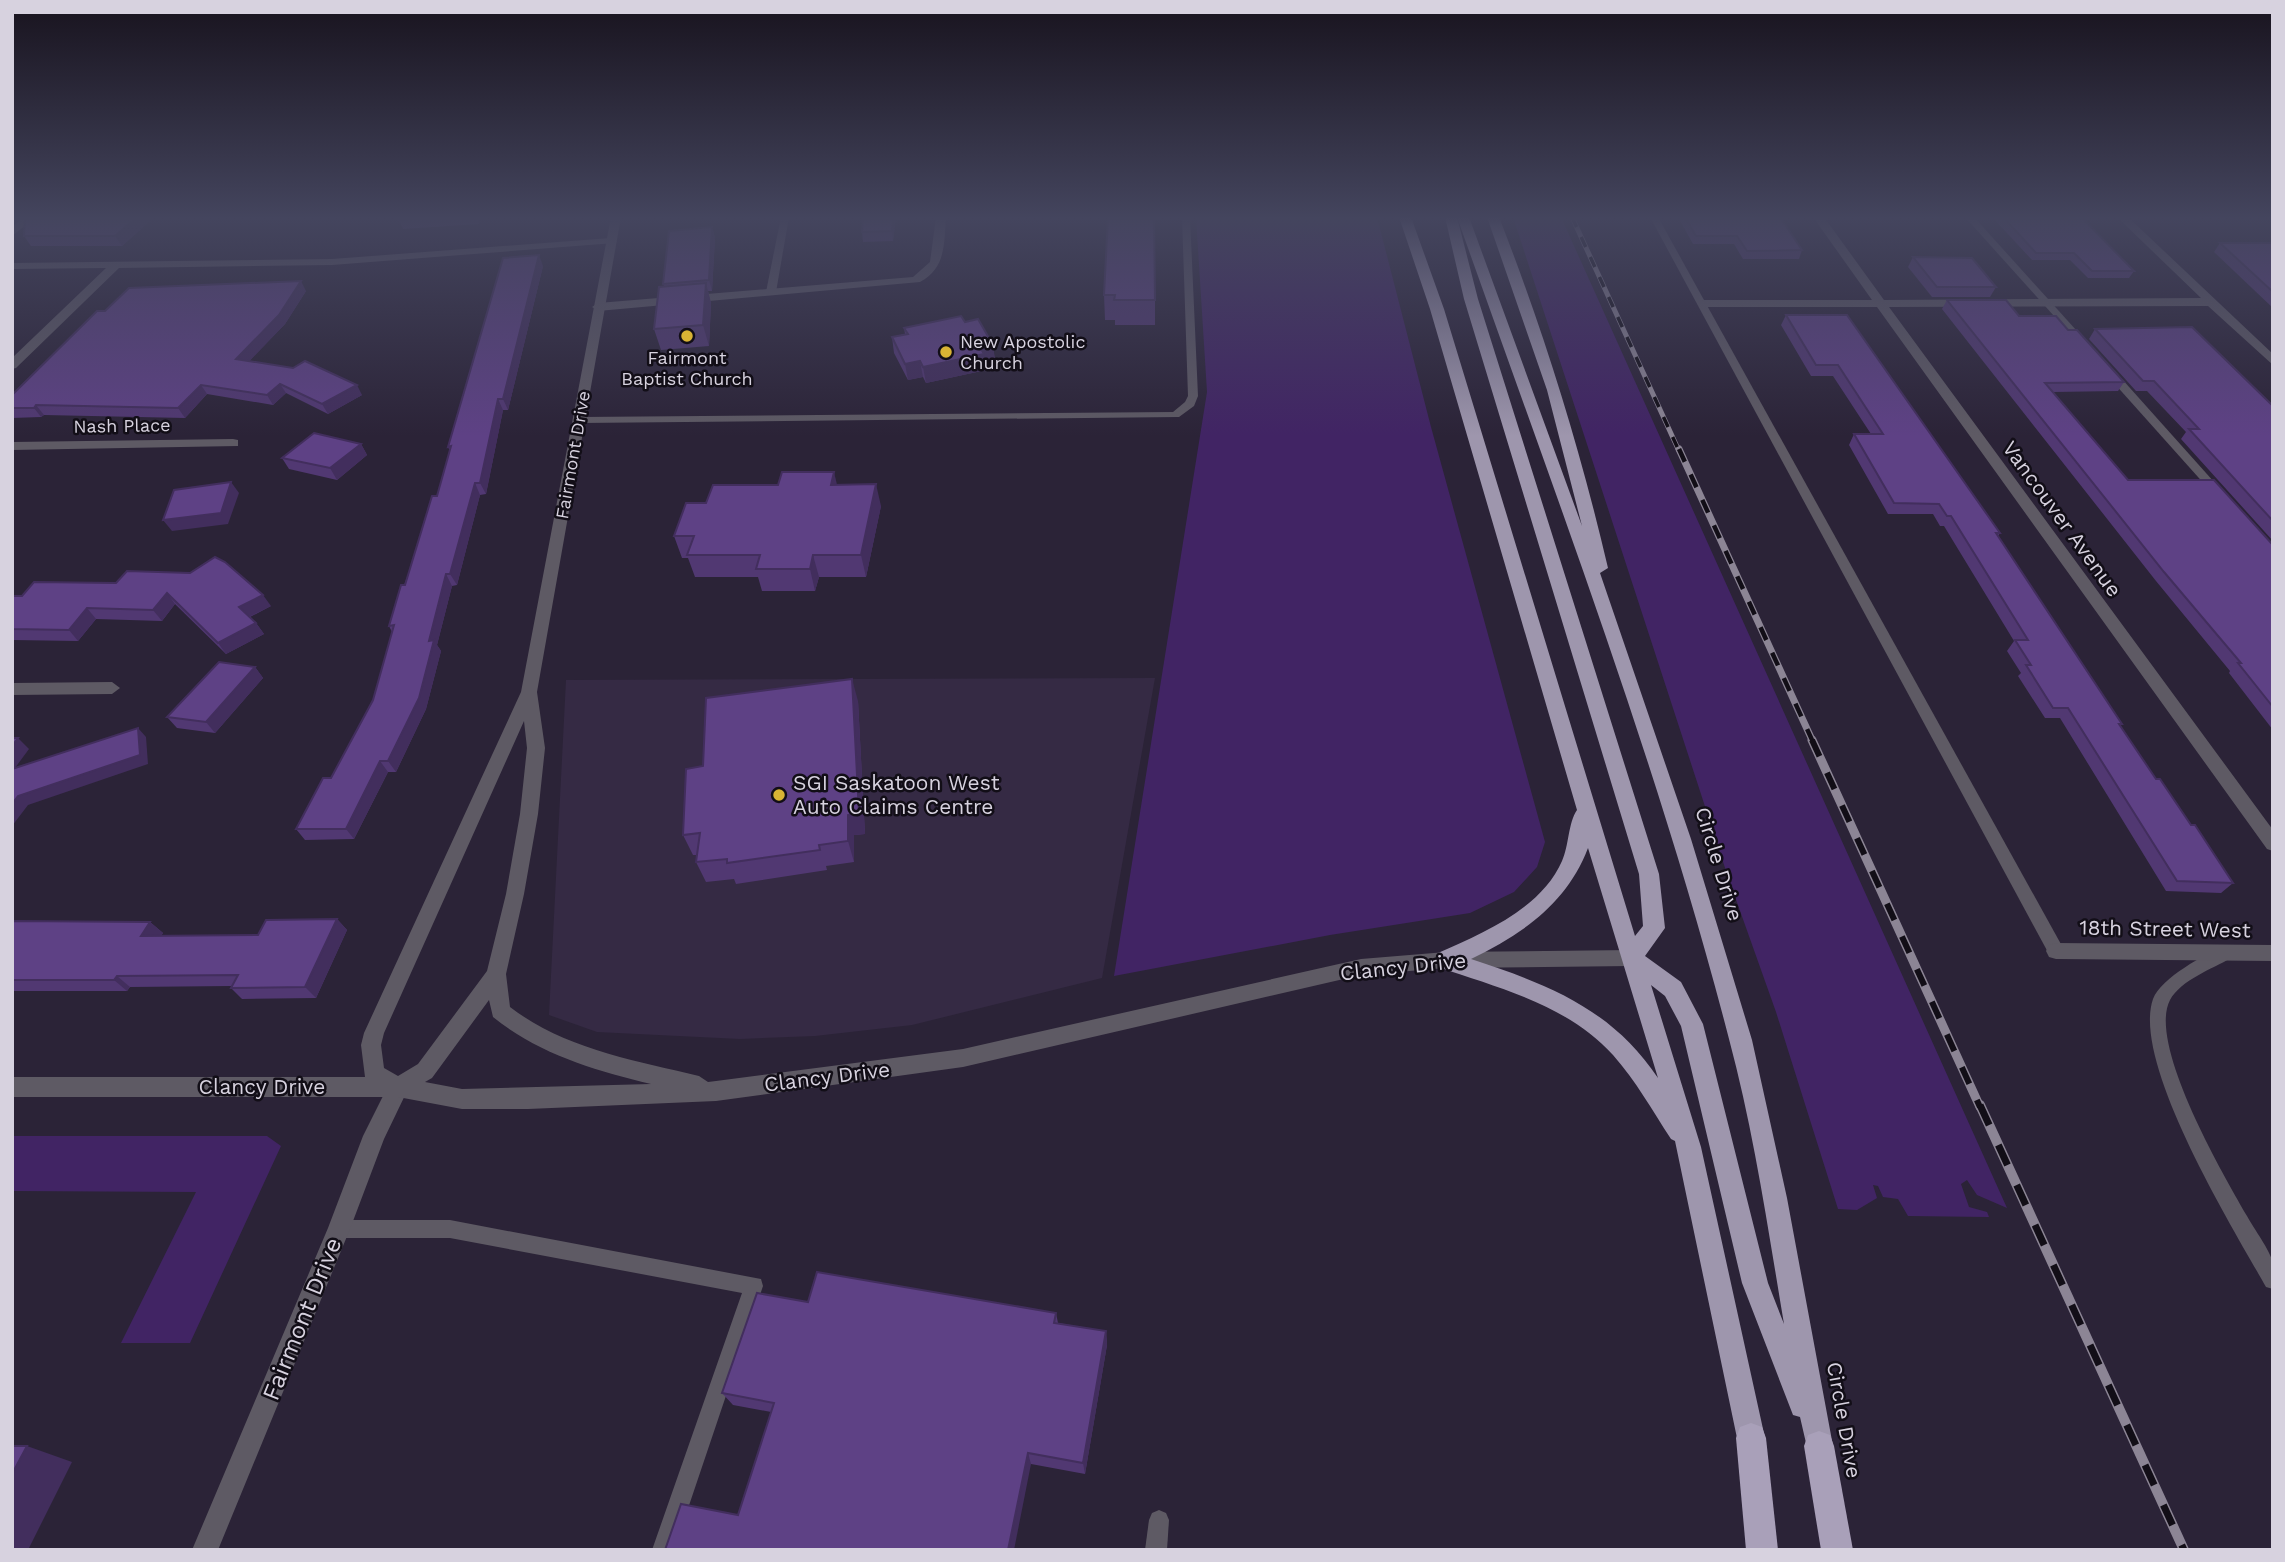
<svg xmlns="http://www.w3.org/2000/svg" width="2285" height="1562" viewBox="0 0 2285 1562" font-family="'Work Sans',sans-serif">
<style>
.built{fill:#352a44}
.green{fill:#412464}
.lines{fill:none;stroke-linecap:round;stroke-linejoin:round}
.service{fill:#5e5a64;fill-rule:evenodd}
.minor{fill:#5e5a64;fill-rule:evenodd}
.tertiary{fill:#5e5a64;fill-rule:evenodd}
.trunk{fill:#9e96ad;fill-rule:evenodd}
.motorway{fill:#a9a0b9;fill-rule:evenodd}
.rail-far3-casing{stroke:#8c8595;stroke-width:5}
.rail-far2-casing{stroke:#8c8595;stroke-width:7}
.rail-far1-casing{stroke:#8c8595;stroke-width:9}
.rail-casing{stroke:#8c8595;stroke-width:10}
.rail-far3{stroke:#120e17;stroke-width:3.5;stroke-dasharray:11;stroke-linecap:butt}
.rail-far2{stroke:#120e17;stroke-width:4.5;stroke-dasharray:14;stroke-linecap:butt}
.rail-far1{stroke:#120e17;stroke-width:6;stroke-dasharray:18;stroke-linecap:butt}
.rail{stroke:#120e17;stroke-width:7;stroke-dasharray:22;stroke-linecap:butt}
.wall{fill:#513872}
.shaded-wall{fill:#422e5d}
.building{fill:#5e4185;stroke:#422e5d;stroke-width:2}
.poi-dot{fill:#d9b334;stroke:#120e17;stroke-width:2.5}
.labels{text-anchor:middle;stroke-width:5;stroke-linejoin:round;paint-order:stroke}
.far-poi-label{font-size:18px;fill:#d7d2df;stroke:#120e17;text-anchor:start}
.far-street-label{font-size:18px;fill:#d7d2df;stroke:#120e17}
.street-label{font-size:21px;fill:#d7d2df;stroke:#120e17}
.poi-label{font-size:21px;fill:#d7d2df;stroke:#120e17;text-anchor:start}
.near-street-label{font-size:24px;fill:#d7d2df;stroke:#120e17}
</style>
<rect width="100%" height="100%" fill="#2b2337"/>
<path class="built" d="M 1155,678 L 1102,978 L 912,1025 L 815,1036 L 740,1039 L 597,1032 L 549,1015 L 566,680 Z"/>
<g class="green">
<path d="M 1196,217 L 1377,217 L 1431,427 L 1545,842 L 1537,867 L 1514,892 L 1470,913 L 1330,935 L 1114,976 L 1207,392 Z"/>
<path d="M 1513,217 L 1561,217 L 2007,1208 L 1977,1195 L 1967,1180 L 1961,1184 L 1969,1207 L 1987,1212 L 1989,1217 L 1908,1216 L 1898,1199 L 1883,1197 L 1878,1186 L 1873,1185 L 1877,1198 L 1857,1210 L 1838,1209 L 1776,1012 L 1728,877 Z"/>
<path d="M 12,1136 L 267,1136 L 281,1146 L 190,1343 L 121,1343 L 196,1192 L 12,1191 Z"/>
</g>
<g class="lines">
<g class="service">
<path d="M 781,217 L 789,217 L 776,292 L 771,295 L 766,292 Z"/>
<path d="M 1182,217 L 1190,217 L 1198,396 L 1194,406 L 1179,417 L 580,423 L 575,420 L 580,417 L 1173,412 L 1185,402 L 1188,396 Z"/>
<path d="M 1650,217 L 1658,217 L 2062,946 L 2064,951 L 2062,956 L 2056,958 L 2050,956 Z"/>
<path d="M 1965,217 L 1974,217 L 2086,341 L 2086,345 L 2080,345 Z"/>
<path d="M 2109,368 L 2113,369 L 2223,492 L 2223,496 L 2215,496 L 2105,373 L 2105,369 Z"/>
<path d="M 2225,946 L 2231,948 L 2233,953 L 2231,958 C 2212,969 2181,980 2170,1000 C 2147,1044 2224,1176 2247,1216 C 2254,1229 2270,1250 2273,1263 C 2274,1271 2273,1281 2273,1289 L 2266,1287 C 2233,1228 2131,1063 2153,999 C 2161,978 2205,954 2225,946 Z"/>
<path d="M 339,1220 L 450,1220 L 761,1279 L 763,1286 L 674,1550 L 652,1550 L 742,1293 L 450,1238 L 339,1238 L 333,1235 L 330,1229 L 333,1223 Z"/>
<path d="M 1159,1510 L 1166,1513 L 1169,1520 L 1167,1550 L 1145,1550 L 1149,1520 L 1152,1513 Z"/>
</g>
<g class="minor">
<path d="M 24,217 L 36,217 L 12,236 L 12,227 Z"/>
<path d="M 936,217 L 946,217 C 944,244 946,268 920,282 L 598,311 L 592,307 L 598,303 L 913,277 L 930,262 Z"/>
<path d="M 1813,217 L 1824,217 L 1884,300 L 2201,298 L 2117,217 L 2128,217 L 2273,354 L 2273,365 L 2208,306 L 1889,307 L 2273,830 L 2273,851 L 2267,849 L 1877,307 L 1700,307 L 1698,304 L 1704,300 L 1872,300 Z"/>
<path d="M 611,238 L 617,241 L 615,243 L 332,265 L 119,268 L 16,368 L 12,369 L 12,358 L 106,268 L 12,269 L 12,263 L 332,259 Z"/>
<path d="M 233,439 L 238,440 L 238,446 L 12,450 L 12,442 Z"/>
<path d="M 112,682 L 120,688 L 112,694 L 12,695 L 12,683 Z"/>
<path d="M 2056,943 L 2273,945 L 2273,961 L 2056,959 L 2049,957 L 2046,951 L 2049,945 Z"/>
<path d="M 398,1077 L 405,1080 L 409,1087 L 384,1139 L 350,1229 L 218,1550 L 192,1550 L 328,1228 L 363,1136 L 391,1080 Z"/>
</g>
<path class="tertiary" d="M 611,217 L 621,217 L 537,692 L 545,748 L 538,814 L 524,894 L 506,974 L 510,1007 C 565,1049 633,1060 699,1076 L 708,1082 L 716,1081 L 963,1049 L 1361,959 L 1446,952 L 1631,950 L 1638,952 L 1641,958 L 1638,964 L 1631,966 L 1446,968 L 1361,975 L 963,1067 L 716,1101 L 528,1109 L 462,1109 L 398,1097 L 12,1097 L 12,1077 L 365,1077 L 361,1045 L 364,1033 L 521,692 ZM 524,721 L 527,748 L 520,814 L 506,894 L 487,971 L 418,1064 L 398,1076 L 384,1068 L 381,1045 L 384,1033 ZM 489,1000 L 493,1017 C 539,1054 594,1070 651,1084 L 462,1089 L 425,1082 L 432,1078 Z"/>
<path class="trunk" d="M 1399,217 L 1411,217 L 1444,309 L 1635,936 L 1643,926 L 1639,874 L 1464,299 L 1445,217 L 1457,217 L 1478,299 L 1659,874 L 1665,928 L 1645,956 L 1681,982 L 1703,1024 L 1768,1283 L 1784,1324 C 1768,1229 1754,1132 1729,1039 C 1657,760 1553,489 1457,217 L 1469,217 L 1582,526 L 1547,390 L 1487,217 L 1499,217 C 1544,332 1580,448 1608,568 L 1600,573 L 1691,839 L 1752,1040 L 1787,1198 L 1833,1446 L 1829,1456 L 1819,1460 L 1809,1456 L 1800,1417 L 1793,1415 L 1742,1283 L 1681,1026 L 1665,996 L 1651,985 L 1701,1147 L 1765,1438 L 1761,1448 L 1751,1452 L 1741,1448 L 1737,1438 L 1675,1141 L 1671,1139 C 1652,1110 1636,1081 1613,1055 C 1568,1005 1499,988 1438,967 L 1435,960 L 1438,953 C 1483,933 1541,909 1562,861 C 1569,846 1568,823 1577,810 L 1430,309 ZM 1588,848 L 1658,1078 C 1611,1008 1547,984 1471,959 C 1523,934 1567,903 1588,848 Z"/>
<g class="motorway">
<path d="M 1751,1423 L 1762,1427 L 1766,1438 L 1778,1550 L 1746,1550 L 1736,1438 L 1740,1427 Z"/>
<path d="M 1819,1431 L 1830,1435 L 1834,1446 L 1853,1550 L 1821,1550 L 1804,1446 L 1808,1435 Z"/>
</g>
<defs>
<path id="rail-far3" d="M 1572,217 L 1679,451"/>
<path id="rail-far2" d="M 1679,449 L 1813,742"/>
<path id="rail-far1" d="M 1812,740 L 1980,1107"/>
<path id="rail" d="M 1980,1105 L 2184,1550"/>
</defs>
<use href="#rail-far3" class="rail-far3-casing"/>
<use href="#rail-far2" class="rail-far2-casing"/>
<use href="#rail-far1" class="rail-far1-casing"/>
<use href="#rail" class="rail-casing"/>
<use href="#rail-far3" class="rail-far3"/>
<use href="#rail-far2" class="rail-far2"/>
<use href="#rail-far1" class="rail-far1"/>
<use href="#rail" class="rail"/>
</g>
<g class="wall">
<path d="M 401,217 L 481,217 L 479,224 L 403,229 L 399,220 Z"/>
<path d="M 896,217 L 893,241 L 863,242 L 862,232 Z"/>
<path d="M 1108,217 L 1155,300 L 1155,325 L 1115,325 L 1115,320 L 1105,320 L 1104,295 Z"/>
<path d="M 1678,217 L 1780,217 L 1802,250 L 1799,259 L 1743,259 L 1734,244 L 1693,244 Z"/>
<path d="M 1992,217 L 2081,217 L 2134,271 L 2129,278 L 2088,278 L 2070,260 L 2032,260 Z"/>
<path d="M 150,221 L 122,246 L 31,246 L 24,236 Z"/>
<path d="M 712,227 L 715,238 L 712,291 L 708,291 L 711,303 L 709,346 L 661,350 L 654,329 L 664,286 L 663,284 Z"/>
<path d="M 2220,243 L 2273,243 L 2273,308 L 2214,252 Z"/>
<path d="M 1913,257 L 1996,287 L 1990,297 L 1932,297 L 1908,267 Z"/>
<path d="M 543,266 L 508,410 L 503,410 L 486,494 L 480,495 L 457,585 L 452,586 L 437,645 L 441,651 L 426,709 L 396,772 L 388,772 L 354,839 L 305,840 L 296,829 L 331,778 L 373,700 L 392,632 L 389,626 L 437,496 L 450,451 L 448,447 Z"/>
<path d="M 306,291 L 285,324 L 249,361 L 362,395 L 328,414 L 286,393 L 273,405 L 207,394 L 185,418 L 44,415 L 41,417 L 12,418 L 12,395 L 105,311 Z"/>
<path d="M 1947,300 L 2019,316 L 2068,330 L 2124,382 L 2118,391 L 2053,392 L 2128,480 L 2273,545 L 2273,730 L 2229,673 L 2230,671 L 2156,581 L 1942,309 Z"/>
<path d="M 1786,315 L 1847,315 L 2000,533 L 1998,536 L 2122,724 L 2120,726 L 2156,779 L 2191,825 L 2233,883 L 2221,893 L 2166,891 L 2060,718 L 2045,718 L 2018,676 L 2021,673 L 2007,651 L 2014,641 L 1944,526 L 1940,526 L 1933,514 L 1888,514 L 1849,445 L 1854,434 L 1871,434 L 1833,376 L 1811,376 L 1781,325 Z"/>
<path d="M 965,322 L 993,345 L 995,361 L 985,363 L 986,370 L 926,383 L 923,377 L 908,380 L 894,353 L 892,337 L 905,334 L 904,328 Z"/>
<path d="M 2095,329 L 2273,406 L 2273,541 L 2181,439 L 2186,432 L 2147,391 L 2136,391 L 2089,339 Z"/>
<path d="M 361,444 L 367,455 L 337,480 L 289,469 L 282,458 Z"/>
<path d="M 837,485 L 881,506 L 866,577 L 819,577 L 815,591 L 762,591 L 758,577 L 695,577 L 688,558 L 682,558 L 674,536 L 706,503 Z"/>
<path d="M 34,582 L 271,606 L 250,617 L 256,623 L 264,634 L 226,654 L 175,604 L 162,621 L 96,619 L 78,641 L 12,640 L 12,596 L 22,596 Z"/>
<path d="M 255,667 L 263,678 L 215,733 L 177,728 L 167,717 Z"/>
<path d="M 858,701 L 865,834 L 854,835 L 854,862 L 826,866 L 827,870 L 736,884 L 734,879 L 706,882 L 696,862 L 697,855 L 693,855 L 683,835 L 703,766 Z"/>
<path d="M 337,919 L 347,930 L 316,998 L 242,999 L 231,988 L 232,986 L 130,987 L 127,991 L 12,991 L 12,921 L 150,922 L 163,933 L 161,936 L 258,935 Z"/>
<path d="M 808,1302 L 1056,1313 L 1058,1323 L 1106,1331 L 1107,1345 L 1085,1474 L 1031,1464 L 738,1515 L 771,1412 L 733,1405 L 722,1393 Z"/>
</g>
<g class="shaded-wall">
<path d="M 137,217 L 147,217 L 150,221 L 122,246 L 115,236 Z"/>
<path d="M 476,217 L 481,217 L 479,224 Z"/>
<path d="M 893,217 L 896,217 L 893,241 L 892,231 Z"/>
<path d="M 712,227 L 715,238 L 712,291 L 709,280 Z"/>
<path d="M 539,255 L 543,266 L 508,410 L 503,399 Z"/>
<path d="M 301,281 L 306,291 L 285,324 L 242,369 L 236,359 Z"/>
<path d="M 706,283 L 711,303 L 709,346 L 703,325 Z"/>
<path d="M 993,345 L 995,361 L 985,363 L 986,370 L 926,383 L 923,367 L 980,347 Z"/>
<path d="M 920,361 L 923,377 L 908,380 L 905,364 Z"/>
<path d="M 280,384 L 286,393 L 273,405 L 267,395 Z"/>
<path d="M 201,385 L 207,394 L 185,418 L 178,408 Z"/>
<path d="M 357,385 L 362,395 L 328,414 L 322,404 Z"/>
<path d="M 498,399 L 503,410 L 486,494 L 480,483 Z"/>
<path d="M 36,405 L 44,415 L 41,417 L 34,408 Z"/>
<path d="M 361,444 L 367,455 L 337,480 L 330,468 Z"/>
<path d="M 834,472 L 839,493 L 831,485 Z"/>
<path d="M 231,482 L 239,493 L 228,524 L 172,531 L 163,520 Z"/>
<path d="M 475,483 L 480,495 L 457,585 L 450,574 Z"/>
<path d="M 876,484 L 881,506 L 866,577 L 861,555 Z"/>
<path d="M 813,555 L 819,577 L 815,591 L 810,569 Z"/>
<path d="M 446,574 L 452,586 L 437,645 L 441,651 L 426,709 L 396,772 L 388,761 L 429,641 Z"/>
<path d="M 167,593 L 175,604 L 162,621 L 153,610 Z"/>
<path d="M 263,595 L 271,606 L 247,618 L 239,607 Z"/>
<path d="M 87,608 L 96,619 L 78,641 L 69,630 Z"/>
<path d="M 256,623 L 264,634 L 226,654 L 218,643 Z"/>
<path d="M 255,667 L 263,678 L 215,733 L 206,722 Z"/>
<path d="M 852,679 L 858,701 L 865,834 L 854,835 L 854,862 L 848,841 L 848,815 Z"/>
<path d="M 138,728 L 146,737 L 148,764 L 28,805 L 12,826 L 12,804 L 18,796 Z"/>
<path d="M 18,738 L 29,749 L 12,772 L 12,746 Z"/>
<path d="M 380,761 L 388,772 L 354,839 L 346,829 Z"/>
<path d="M 337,919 L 347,930 L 316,998 L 305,987 Z"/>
<path d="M 150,922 L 163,933 L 154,947 L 141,936 Z"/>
<path d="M 117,976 L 130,987 L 127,991 L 114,980 Z"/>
<path d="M 1106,1331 L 1107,1345 L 1085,1474 L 1083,1463 Z"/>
<path d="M 27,1446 L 72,1462 L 28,1550 L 12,1550 L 12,1474 Z"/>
<path d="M 1028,1453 L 1031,1464 L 1014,1550 L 1008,1550 Z"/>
</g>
<g class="building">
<path d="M 25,217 L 137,217 L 115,236 L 24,236 Z"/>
<path d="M 401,217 L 442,217 L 399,220 Z"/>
<path d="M 863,217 L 893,217 L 892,231 L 862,232 Z"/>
<path d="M 1108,217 L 1154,217 L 1155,300 L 1114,300 L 1115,295 L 1104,295 Z"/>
<path d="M 1685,217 L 1780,217 L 1802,250 L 1747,251 L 1737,236 L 1696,236 Z"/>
<path d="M 2003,217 L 2081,217 L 2134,271 L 2092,271 L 2074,253 L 2036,253 Z"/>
<path d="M 712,227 L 709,280 L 663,284 L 669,231 Z"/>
<path d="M 2220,243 L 2273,243 L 2273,292 Z"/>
<path d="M 539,255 L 503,399 L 498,399 L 480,483 L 475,483 L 450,574 L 446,574 L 429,641 L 434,640 L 419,698 L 388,761 L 380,761 L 346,829 L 296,829 L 323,778 L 331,778 L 373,700 L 394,625 L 389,626 L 401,585 L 405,585 L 432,496 L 437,496 L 451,446 L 448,447 L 503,258 Z"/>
<path d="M 1913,257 L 1972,258 L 1996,287 L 1937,287 Z"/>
<path d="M 301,281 L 279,315 L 236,359 L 293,368 L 305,361 L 357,385 L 322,404 L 280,384 L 267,395 L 201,385 L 178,408 L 36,405 L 34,408 L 12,408 L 12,395 L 97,311 L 105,311 L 129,288 Z"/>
<path d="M 706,283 L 703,325 L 654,329 L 659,287 Z"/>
<path d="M 1947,300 L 2006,300 L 2019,316 L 2056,316 L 2068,330 L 2077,330 L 2124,382 L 2045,383 L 2128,480 L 2214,480 L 2273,545 L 2273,707 L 2238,663 L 2241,663 L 2164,572 Z"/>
<path d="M 1786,315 L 1847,315 L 2000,533 L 1996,533 L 2122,724 L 2119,724 L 2156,779 L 2160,779 L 2191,825 L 2195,825 L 2233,883 L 2177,881 L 2068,708 L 2053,708 L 2026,665 L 2031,665 L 2015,640 L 2028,640 L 1951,516 L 1947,516 L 1939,504 L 1894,503 L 1854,434 L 1883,434 L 1838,365 L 1816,365 Z"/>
<path d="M 961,316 L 965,322 L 978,319 L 993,345 L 980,347 L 984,354 L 923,367 L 920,361 L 905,364 L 892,337 L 908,334 L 904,328 Z"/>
<path d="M 2192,327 L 2273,406 L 2273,521 L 2189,429 L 2199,429 L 2154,381 L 2143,381 L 2095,329 Z"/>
<path d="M 314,433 L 361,444 L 330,468 L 282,458 Z"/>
<path d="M 782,472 L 834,472 L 831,485 L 876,484 L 861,555 L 813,555 L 810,569 L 756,569 L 760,555 L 687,555 L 694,536 L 674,536 L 686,503 L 706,503 L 713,485 L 778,485 Z"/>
<path d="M 231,482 L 221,513 L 163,520 L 174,490 Z"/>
<path d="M 215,557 L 225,562 L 263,595 L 239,607 L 256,623 L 218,643 L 167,593 L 153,610 L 87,608 L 69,630 L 12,629 L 12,596 L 22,596 L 34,582 L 116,583 L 127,571 L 190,573 Z"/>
<path d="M 219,662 L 255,667 L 206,722 L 167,717 Z"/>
<path d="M 852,679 L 859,813 L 848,815 L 848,841 L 819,845 L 820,850 L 727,863 L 727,859 L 696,862 L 700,833 L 683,835 L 686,769 L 703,766 L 706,698 Z"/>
<path d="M 138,728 L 140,755 L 18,796 L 12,804 L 12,769 Z"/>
<path d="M 12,738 L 18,738 L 12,746 Z"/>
<path d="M 337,919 L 305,987 L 231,988 L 238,975 L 117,976 L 114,980 L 12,980 L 12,921 L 150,922 L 141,936 L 258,935 L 266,920 Z"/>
<path d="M 817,1272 L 1056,1313 L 1054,1323 L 1106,1331 L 1083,1463 L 1028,1453 L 1008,1550 L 665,1550 L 681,1504 L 738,1515 L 774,1403 L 722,1393 L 757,1293 L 808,1302 Z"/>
<path d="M 12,1446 L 27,1446 L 12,1474 Z"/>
</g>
<linearGradient id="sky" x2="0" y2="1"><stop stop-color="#18131e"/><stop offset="0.5" stop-color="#44455e"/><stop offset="1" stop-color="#44455e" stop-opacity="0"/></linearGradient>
<rect width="2285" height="436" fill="url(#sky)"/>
<g class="poi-dot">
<circle cx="687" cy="336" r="7"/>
<circle cx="946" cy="352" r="7"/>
<circle cx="779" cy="795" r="7"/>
</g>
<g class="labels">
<g class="far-poi-label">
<text x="960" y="348">New Apostolic<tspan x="960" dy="21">Church</tspan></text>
<text x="687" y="364" text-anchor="middle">Fairmont<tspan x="687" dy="21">Baptist Church</tspan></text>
</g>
<g class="far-street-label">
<text transform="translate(122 426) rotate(-1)" y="6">Nash Place</text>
<text transform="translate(573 455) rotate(-80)" y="6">Fairmont Drive</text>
</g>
<g class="street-label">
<text transform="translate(2062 519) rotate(54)" y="7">Vancouver Avenue</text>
<text transform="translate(1719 864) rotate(73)" y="7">Circle Drive</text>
<text transform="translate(2165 929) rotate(1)" y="7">18th Street West</text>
<text transform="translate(1403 967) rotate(-6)" y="7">Clancy Drive</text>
<text transform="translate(827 1077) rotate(-7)" y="7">Clancy Drive</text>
<text x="262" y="1094">Clancy Drive</text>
<text transform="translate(1844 1420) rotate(80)" y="7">Circle Drive</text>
</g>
<g class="poi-label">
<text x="793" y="790">SGI Saskatoon West<tspan x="793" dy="24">Auto Claims Centre</tspan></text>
</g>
<g class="near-street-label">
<text transform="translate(302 1319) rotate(-68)" y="8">Fairmont Drive</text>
</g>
</g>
<rect width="2285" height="1562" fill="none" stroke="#d7d2df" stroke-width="28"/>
</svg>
